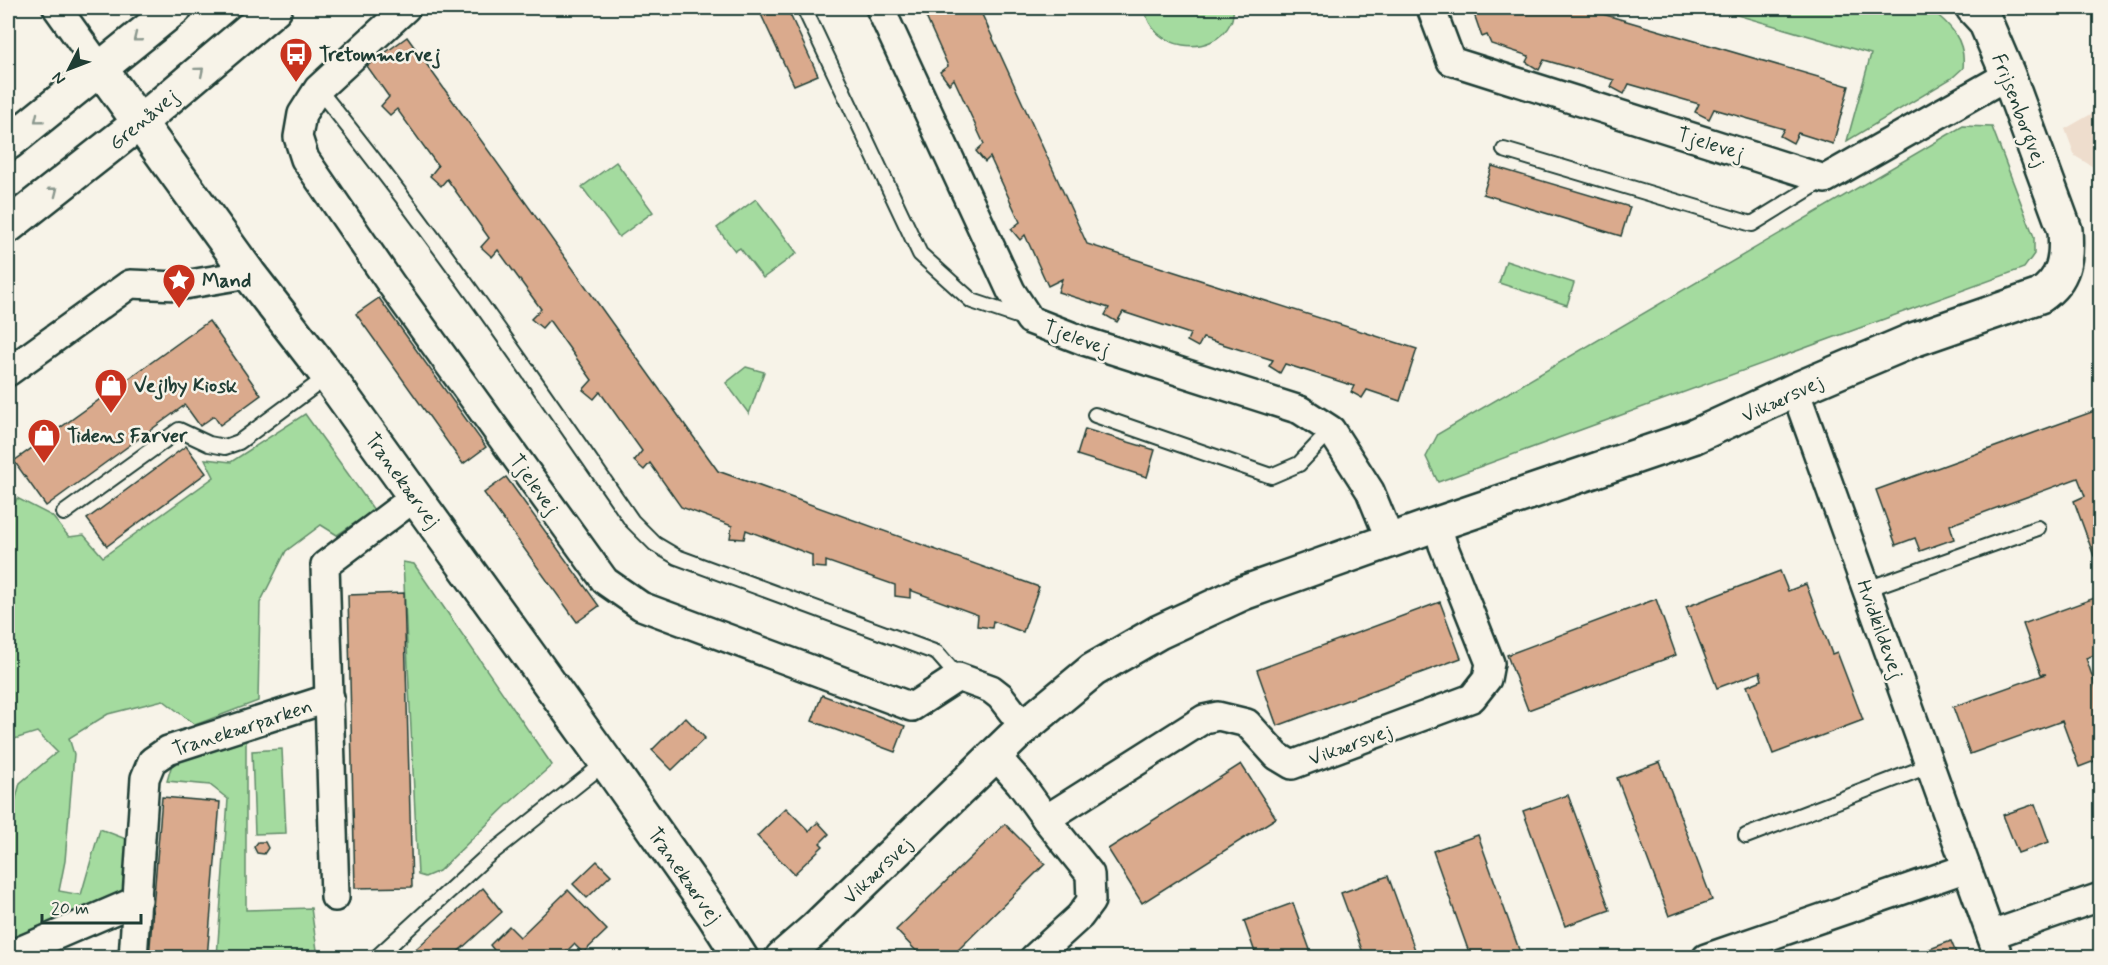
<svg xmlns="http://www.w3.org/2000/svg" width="2108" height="965" viewBox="0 0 2108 965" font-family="Mynerve,sans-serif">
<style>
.built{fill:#eeddcd}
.green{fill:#a4db9f;stroke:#628c6a;stroke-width:1.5}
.building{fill:#daaa8d;stroke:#1f3d34;stroke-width:1.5}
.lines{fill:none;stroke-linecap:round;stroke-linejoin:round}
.service-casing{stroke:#1f3d34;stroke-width:18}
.minor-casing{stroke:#1f3d34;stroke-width:32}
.tertiary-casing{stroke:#1f3d34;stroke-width:38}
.secondary-casing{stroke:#1f3d34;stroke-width:38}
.service{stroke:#f7f3e8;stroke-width:14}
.minor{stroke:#f7f3e8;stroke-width:27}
.tertiary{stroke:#f7f3e8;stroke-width:33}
.secondary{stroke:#f7f3e8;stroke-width:33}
.oneway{stroke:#8b988e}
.labels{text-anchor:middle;stroke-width:5;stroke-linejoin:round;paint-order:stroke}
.poi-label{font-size:20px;font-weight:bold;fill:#1f3d34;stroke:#f7f3e8;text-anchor:start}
.street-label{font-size:20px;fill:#1f3d34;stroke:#f7f3e8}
</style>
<rect width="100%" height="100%" fill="#f7f3e8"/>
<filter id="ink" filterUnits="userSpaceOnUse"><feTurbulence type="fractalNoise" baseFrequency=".0167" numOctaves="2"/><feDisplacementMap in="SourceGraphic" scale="12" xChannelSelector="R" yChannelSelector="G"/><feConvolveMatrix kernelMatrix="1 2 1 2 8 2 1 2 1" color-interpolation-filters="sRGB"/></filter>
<g filter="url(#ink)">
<path class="built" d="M 2100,109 L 2100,171 L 2075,156 L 2065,129 Z"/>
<g class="green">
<path d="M 1145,8 L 1234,8 C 1233,12 1233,18 1231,22 C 1213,60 1149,50 1145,8 Z"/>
<path d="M 1713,8 L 1929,8 C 1950,24 1966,40 1963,68 L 1952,78 L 1847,141 L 1871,54 Z"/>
<path d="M 1963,126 L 1992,127 L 2034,237 L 2034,254 L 2024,268 L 1438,482 L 1426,457 L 1438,434 Z"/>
<path d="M 616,162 L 653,212 L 619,237 L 582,187 Z"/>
<path d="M 756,199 L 797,253 L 763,278 L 740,248 L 735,251 L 717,228 Z"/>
<path d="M 1506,261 L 1574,283 L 1567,305 L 1499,283 Z"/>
<path d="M 746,367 L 764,372 L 749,414 L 726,383 Z"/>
<path d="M 305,414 L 374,510 L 337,535 L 321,525 L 286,551 L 260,603 L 258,701 L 195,725 L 163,700 L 108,714 L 69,738 L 74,754 L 65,861 L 59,891 L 81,895 L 100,829 L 131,841 L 126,887 L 109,903 L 8,939 L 8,861 L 10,861 L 8,848 L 8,828 L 20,783 L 57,752 L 37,732 L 8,741 L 8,522 L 17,498 L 52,516 L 69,537 L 84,535 L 103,557 L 214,477 L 205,459 L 231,462 Z"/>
<path d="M 403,562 L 414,564 L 552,765 L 507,805 L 439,871 L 425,877 L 418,875 Z"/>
<path d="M 246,741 L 246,910 L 311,908 L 318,957 L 217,957 L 228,799 L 210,785 L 167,781 L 172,764 L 224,746 Z"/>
<path d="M 282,749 L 286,833 L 255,834 L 252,751 Z"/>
</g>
<g class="building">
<path d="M 758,8 L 787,8 L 818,75 L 794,85 Z"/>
<path d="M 922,8 L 979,8 L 1087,244 L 1417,349 L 1400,401 L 1367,390 L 1362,398 L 1351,392 L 1354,386 L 1285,364 L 1280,373 L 1269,366 L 1273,360 L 1203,338 L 1198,347 L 1187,341 L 1190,334 L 1123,312 L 1117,322 L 1105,315 L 1109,308 L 1058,292 L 1062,279 L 1048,286 L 1025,235 L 1020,240 L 1011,229 L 1020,222 L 990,157 L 985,162 L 976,151 L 984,144 L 954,79 L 949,84 L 940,72 L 948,66 Z"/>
<path d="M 1472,8 L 1582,8 L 1849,86 L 1833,144 L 1798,133 L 1793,143 L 1780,136 L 1784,129 L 1714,109 L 1709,119 L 1695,112 L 1699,104 L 1629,84 L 1624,94 L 1611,87 L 1614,80 L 1544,60 L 1539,70 L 1526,62 L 1529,56 L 1491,44 L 1487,35 L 1482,37 Z"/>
<path d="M 407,37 L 718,471 L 1039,587 L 1023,632 L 993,621 L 992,628 L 977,626 L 978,615 L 910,590 L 910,598 L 895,596 L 895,585 L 826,561 L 826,568 L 812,567 L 812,555 L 746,530 L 744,539 L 730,538 L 732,526 L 681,507 L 650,463 L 644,470 L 634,461 L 642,451 L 600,392 L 594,399 L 583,390 L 592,380 L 549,320 L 542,328 L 531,319 L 541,309 L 498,250 L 492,257 L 481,247 L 489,238 L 447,179 L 441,186 L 430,176 L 438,166 L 397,109 L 390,115 L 381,106 L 389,97 L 367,66 Z"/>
<path d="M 1492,166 L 1630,207 L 1621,236 L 1483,194 Z"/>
<path d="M 379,298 L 486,447 L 463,464 L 356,314 Z"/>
<path d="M 209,321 L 261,395 L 220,425 L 214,416 L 200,426 L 185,405 L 46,506 L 14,461 Z"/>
<path d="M 2100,409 L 2100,554 L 2094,556 L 2074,501 L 2085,496 L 2078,478 L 1950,525 L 1954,539 L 1920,551 L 1915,538 L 1896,545 L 1876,490 Z"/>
<path d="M 1085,429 L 1155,450 L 1147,477 L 1077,455 Z"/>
<path d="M 186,446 L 206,473 L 107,546 L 87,519 Z"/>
<path d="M 506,477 L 599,606 L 577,622 L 484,493 Z"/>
<path d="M 1780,571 L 1788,591 L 1806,584 L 1832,654 L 1837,652 L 1863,720 L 1773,754 L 1747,686 L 1762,680 L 1760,672 L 1717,688 L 1686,607 Z"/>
<path d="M 404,593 L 412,887 L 355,888 L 348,595 Z"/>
<path d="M 2100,596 L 2100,653 L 2086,658 L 2100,699 L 2100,759 L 2079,767 L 2062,721 L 1970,754 L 1953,707 L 2046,674 L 2041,674 L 2023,624 Z"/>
<path d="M 1656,599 L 1676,655 L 1528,710 L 1507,655 Z"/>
<path d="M 1440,602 L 1461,658 L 1277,726 L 1257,670 Z"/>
<path d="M 822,695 L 905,726 L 895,752 L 812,721 Z"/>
<path d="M 685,717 L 705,738 L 672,770 L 652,750 Z"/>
<path d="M 1660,762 L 1712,900 L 1669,916 L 1617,778 Z"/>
<path d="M 1241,764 L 1276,818 L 1142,903 L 1108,849 Z"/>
<path d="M 1568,795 L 1610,910 L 1565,926 L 1523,811 Z"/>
<path d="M 162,797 L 220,802 L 207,958 L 149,958 Z"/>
<path d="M 2035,804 L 2049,842 L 2018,853 L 2003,815 Z"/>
<path d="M 786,808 L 809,831 L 818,822 L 829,834 L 820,843 L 823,846 L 794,874 L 757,836 Z"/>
<path d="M 1005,824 L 1045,864 L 950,958 L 923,958 L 896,930 Z"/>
<path d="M 1478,835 L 1522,958 L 1471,958 L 1433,851 Z"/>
<path d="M 258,842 L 265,842 L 268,848 L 264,854 L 257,853 L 254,847 Z"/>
<path d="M 597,861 L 611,875 L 587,898 L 573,884 Z"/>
<path d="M 1388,876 L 1418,958 L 1365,958 L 1341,893 Z"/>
<path d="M 483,888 L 502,912 L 451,958 L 406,958 Z"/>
<path d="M 568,890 L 607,930 L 583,953 L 574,944 L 560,958 L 532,958 L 529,955 L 526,958 L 500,958 L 490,945 L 509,926 L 520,937 Z"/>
<path d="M 1293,903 L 1313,958 L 1257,958 L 1244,921 Z"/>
<path d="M 1951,941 L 1958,958 L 1906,958 Z"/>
</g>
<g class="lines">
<defs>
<g id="service">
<path d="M 804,8 L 920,254 L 972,301 L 1026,319"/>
<path d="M 318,89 C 430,227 531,375 632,521 L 655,544 L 677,557 L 937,653 L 958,677"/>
<path d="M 1504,150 L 1752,224 L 1825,179"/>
<path d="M 1095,415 L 1271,476 L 1299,464 L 1331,430"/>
<path d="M 64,513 L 179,430 L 209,444 L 225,447 L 239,442 L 328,376"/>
<path d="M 1867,589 L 2038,528"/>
<path d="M 1746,836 L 1931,765"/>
<path d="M 376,958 L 484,859 L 606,762"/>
</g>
<g id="minor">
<path d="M 57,8 L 100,68"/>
<path d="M 406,8 L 318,89 L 302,114 L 298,137 L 305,159 L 391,284 L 605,581 L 641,606 L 912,707 L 958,677 L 991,689 L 1000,696 L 1024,727"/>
<path d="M 880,8 L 1011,291 L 1030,320 L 1084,341 L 1300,410 L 1331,430 L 1370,491 L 1390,540"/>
<path d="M 1431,8 L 1451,61 L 1825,179 L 2008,75"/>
<path d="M 8,372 L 130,284 L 178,286 L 249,274"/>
<path d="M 1795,390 L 1999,958"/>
<path d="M 995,755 L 1020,783 L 1046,819"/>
<path d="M 335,897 L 325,565 L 415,497"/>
<path d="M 1991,935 L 2100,897"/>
<path d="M 8,956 L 138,900"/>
<path d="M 133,958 L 145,778 L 152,761 L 168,750 L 330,698"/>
<path d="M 1034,958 L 1080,916 L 1091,901 L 1090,874 L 1046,819 L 1204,719 L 1218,716 L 1247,723 L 1277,756 L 1292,765 L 1472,698 L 1487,679 L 1490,663 L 1443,545 L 1437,524"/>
<path d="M 1706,958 L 1967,868"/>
</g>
<g id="tertiary">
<path d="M 100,68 L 249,274 L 328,376 L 415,497 L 606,762 L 713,914 L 741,958"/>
<path d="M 782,958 L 814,930 L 1024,727 L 1093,670 L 1159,632 L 1243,593 L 1437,524 L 1693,437 L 1795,390 L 1913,340 L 2040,296 C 2065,279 2067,258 2065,230 L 2008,75 L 1985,21 L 1973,8"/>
</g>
<g id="secondary">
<path d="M 8,143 L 175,8"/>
<path d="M 8,226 L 139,123 L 275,8"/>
</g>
</defs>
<use href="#service" class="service-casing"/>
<use href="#minor" class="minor-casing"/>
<use href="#tertiary" class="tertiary-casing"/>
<use href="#secondary" class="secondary-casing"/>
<use href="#service" class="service"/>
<use href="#minor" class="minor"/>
<use href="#tertiary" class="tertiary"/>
<use href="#secondary" class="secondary"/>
</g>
<defs><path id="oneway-chevron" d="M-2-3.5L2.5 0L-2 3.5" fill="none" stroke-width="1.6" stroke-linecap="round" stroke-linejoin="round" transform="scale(1.5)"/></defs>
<g class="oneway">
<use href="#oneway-chevron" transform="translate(137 38) rotate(141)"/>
<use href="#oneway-chevron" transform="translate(200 71) rotate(-40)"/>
<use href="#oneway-chevron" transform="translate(38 119) rotate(141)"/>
<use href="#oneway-chevron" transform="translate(54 191) rotate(-38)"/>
</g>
</g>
<defs>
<symbol id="bus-pin" viewBox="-11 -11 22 30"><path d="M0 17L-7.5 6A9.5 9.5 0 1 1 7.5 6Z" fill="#c8321e" stroke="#f7f3e8"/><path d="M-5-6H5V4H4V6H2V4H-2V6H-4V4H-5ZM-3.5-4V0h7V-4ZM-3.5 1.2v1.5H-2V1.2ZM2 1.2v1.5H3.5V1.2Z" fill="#fff"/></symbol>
<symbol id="sight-pin" viewBox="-11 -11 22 30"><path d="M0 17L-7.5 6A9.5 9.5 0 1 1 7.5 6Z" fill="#c8321e" stroke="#f7f3e8"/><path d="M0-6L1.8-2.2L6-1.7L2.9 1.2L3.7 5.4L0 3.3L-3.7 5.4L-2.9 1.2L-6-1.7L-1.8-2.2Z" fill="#fff"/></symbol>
<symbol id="shop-pin" viewBox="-11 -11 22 30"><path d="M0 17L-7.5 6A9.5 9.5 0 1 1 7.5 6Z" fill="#c8321e" stroke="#f7f3e8"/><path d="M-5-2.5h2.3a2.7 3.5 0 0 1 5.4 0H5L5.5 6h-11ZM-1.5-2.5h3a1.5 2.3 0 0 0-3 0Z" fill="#fff"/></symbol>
</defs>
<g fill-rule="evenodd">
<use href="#bus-pin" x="277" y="35" width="38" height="52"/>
<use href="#sight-pin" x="160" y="261" width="38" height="52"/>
<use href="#shop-pin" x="92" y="366" width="38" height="52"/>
<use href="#shop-pin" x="25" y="416" width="38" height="52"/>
</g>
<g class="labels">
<g class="poi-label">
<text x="319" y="61">Tretommervej</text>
<text x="202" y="287">Mand</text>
<text x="134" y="392">Vejlby Kiosk</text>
<text x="67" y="442">Tidens Farver</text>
</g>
<g class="street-label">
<text transform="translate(2020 110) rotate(69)" y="7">Frijsenborgvej</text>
<text transform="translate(143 119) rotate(-40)" y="7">Grenåvej</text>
<text transform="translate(1711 143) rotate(17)" y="7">Tjelevej</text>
<text transform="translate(1077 337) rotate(20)" y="7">Tjelevej</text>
<text transform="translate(1782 398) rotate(-25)" y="7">Vikærsvej</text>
<text transform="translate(403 480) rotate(54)" y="7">Tranekærvej</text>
<text transform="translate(535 484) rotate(54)" y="7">Tjelevej</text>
<text transform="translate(1881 629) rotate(70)" y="7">Hvidkildevej</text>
<text transform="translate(242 727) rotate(-18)" y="7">Tranekærparken</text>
<text transform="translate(1350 744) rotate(-20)" y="7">Vikærsvej</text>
<text transform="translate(877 870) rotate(-44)" y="7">Vikærsvej</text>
<text transform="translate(685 875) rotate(55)" y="7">Tranekærvej</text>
</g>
</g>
<rect width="2108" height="965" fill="none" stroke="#f7f3e8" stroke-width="30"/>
<rect x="15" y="15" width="2078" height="935" fill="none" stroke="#1f3d34" stroke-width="2" filter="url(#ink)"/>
<g transform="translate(69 69) rotate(228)" stroke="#f7f3e8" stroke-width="4.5" paint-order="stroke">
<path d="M0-4.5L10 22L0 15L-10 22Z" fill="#1f3d34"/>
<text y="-9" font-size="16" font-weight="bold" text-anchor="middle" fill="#1f3d34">N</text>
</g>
<path d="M42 914v9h99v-9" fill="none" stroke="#1f3d34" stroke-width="3"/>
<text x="51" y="914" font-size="18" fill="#1f3d34" stroke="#f7f3e8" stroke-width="4.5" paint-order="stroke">20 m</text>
</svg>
